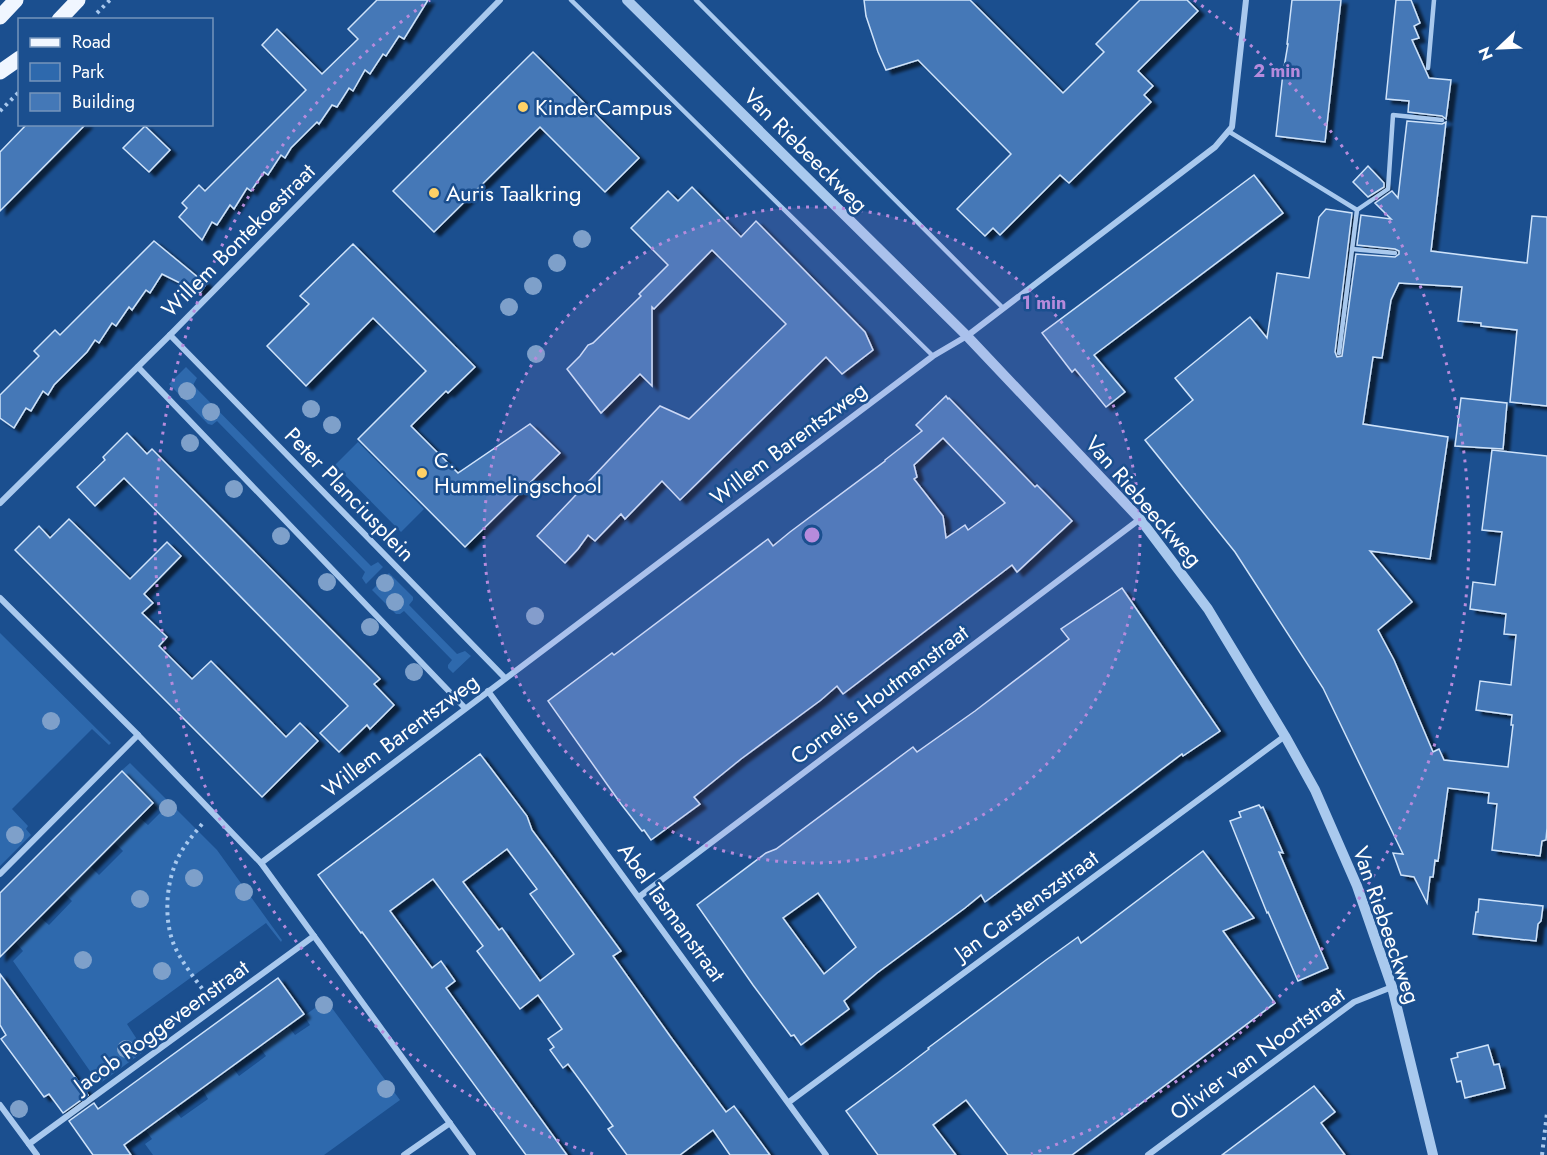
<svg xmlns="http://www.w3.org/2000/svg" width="1547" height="1155" viewBox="0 0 1547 1155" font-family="Jost,sans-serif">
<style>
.green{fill:#2e69ad}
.building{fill:#4478b7;stroke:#cfe3fa;stroke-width:1.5;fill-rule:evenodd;filter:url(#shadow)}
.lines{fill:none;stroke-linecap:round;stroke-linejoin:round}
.path{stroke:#a9c9ee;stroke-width:4;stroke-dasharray:3 4.5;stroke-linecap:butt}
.service{stroke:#a9c9ee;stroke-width:4.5}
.minor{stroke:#a9c9ee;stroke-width:6}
.tertiary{stroke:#a9c9ee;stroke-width:10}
.primary{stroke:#f0f6ff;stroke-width:15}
.tree{fill:#7ea0ca}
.ring{fill:none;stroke:#b68bdc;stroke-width:3;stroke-dasharray:3 6}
.poi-dot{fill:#ffd166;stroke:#1b4f8f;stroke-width:2}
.labels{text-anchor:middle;stroke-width:5;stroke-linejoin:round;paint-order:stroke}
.poi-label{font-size:22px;fill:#fff;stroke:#1b4f8f;text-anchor:start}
.street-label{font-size:22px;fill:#fff;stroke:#1b4f8f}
.centre{fill:#b68bdc;stroke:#1b4f8f;stroke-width:3}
.ring-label{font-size:18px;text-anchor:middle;font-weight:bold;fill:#b68bdc;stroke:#1b4f8f;stroke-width:5;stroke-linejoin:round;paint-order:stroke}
</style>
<defs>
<filter id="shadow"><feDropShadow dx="6" dy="4" stdDeviation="1.5" flood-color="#0009"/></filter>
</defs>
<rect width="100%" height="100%" fill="#1b4f8f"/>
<g class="green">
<path d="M 186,367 L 197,378 L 193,385 L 371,566 L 378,562 L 383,567 L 366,584 L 362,578 L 365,572 L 217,421 L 212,425 L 208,424 L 169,384 Z"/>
<path d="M 358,442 L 424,509 L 401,532 L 335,465 Z"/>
<path d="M 389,573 L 413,597 L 413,600 L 409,605 L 457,654 L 465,651 L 471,656 L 453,673 L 448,668 L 448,665 L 452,660 L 404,611 L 400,614 L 396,614 L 372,590 Z"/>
<path d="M 0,633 L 111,743 L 109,745 L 92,729 L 12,809 L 28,826 L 26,829 L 31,835 L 0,866 Z"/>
<path d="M 130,763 L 217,850 L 282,940 L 281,942 L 266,923 L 127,1024 L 140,1044 L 138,1046 L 143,1052 L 99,1084 L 13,961 L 23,951 L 16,943 L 41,918 L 49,925 L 72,901 L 65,894 L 91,867 L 99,875 L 123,851 L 115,843 L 140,818 L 148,825 L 161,812 L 121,771 Z"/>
<path d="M 326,1000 L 400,1100 L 324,1155 L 153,1155 L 145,1144 L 152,1139 L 146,1131 L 175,1110 L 181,1118 L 208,1099 L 203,1090 L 233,1068 L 239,1076 L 266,1056 L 260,1048 L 289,1027 L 295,1035 L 310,1025 L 304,1016 Z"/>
</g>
<g class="building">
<path d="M 377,0 L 428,0 L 404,39 L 399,36 L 386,56 L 383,54 L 370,74 L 365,70 L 353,91 L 349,88 L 337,107 L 332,105 L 319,124 L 317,122 L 291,148 L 285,158 L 281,155 L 268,175 L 264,172 L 251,191 L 247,188 L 234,209 L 230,205 L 217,225 L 212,222 L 202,240 L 179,217 L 187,208 L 182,203 L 199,185 L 205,191 L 306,90 L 262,45 L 277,29 L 322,74 L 358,39 L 348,29 Z"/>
<path d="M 864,0 L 970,0 L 1063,93 L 1104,52 L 1096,44 L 1140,0 L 1187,0 L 1198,11 L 1138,71 L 1153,86 L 1144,95 L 1151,102 L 1069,183 L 1060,175 L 1000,235 L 993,228 L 985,236 L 957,209 L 1011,154 L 918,60 L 886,70 L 878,52 L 866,16 Z"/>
<path d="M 1292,0 L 1341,0 L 1325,142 L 1276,136 L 1283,73 L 1288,44 L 1287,44 Z"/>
<path d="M 1396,0 L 1411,0 L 1420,23 L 1414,26 L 1419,38 L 1412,40 L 1429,78 L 1451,80 L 1446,119 L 1442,116 L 1408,112 L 1409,101 L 1386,99 Z"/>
<path d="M 533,52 L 639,158 L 605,192 L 540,127 L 434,232 L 393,191 Z"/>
<path d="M 1407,121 L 1442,124 L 1446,122 L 1431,251 L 1527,263 L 1532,216 L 1547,217 L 1547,406 L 1510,402 L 1517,330 L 1481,326 L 1481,323 L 1458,321 L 1462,287 L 1399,283 L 1391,300 L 1382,358 L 1373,357 L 1363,424 L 1448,437 L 1430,559 L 1370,551 L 1412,602 L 1378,630 L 1394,660 L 1433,752 L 1439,749 L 1444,760 L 1508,767 L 1513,725 L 1511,725 L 1512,715 L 1476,710 L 1480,681 L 1511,685 L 1516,635 L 1504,634 L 1506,614 L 1470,609 L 1473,582 L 1495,585 L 1502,532 L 1482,530 L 1492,450 L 1547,456 L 1547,828 L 1546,840 L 1542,841 L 1540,856 L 1492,850 L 1497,804 L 1488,803 L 1489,793 L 1448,788 L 1438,861 L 1435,860 L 1433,877 L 1430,877 L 1427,903 L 1414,877 L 1401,875 L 1393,853 L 1403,854 L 1323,688 L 1235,552 L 1145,440 L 1193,400 L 1175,378 L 1250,317 L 1267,338 L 1277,273 L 1309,278 L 1319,217 L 1326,209 L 1352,213 L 1335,352 L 1337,357 L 1342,356 L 1356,254 L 1395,257 L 1399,254 L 1399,251 L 1395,249 L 1357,245 L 1361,215 L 1391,219 L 1375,203 L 1392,191 L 1398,198 Z"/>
<path d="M 27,124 L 86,124 L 0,211 L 0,152 Z"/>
<path d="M 145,126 L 170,150 L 149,172 L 123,148 Z"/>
<path d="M 1368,166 L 1384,183 L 1384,187 L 1368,197 L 1353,182 Z"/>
<path d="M 1254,175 L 1283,213 L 1094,355 L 1125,392 L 1106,407 L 1075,369 L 1072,372 L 1042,333 Z"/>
<path d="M 692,187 L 741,237 L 756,221 L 865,332 L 873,350 L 842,374 L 826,357 L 680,500 L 662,481 L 625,519 L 621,514 L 595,541 L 588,535 L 578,549 L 565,563 L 537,536 L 660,406 L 689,419 L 786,324 L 712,250 L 654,309 L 652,307 L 652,386 L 640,374 L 601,413 L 567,369 L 580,356 L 588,345 L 593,343 L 641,296 L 639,294 L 668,265 L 631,228 L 668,191 L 678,201 Z"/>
<path d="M 154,241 L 206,284 L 200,293 L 162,274 L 150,293 L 146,290 L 132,310 L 129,307 L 116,326 L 112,323 L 99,343 L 95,340 L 87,352 L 54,385 L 48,395 L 43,391 L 31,411 L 26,408 L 14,428 L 0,418 L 0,395 L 39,356 L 34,351 L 55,330 L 60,335 Z"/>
<path d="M 353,244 L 475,367 L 448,393 L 446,391 L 411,426 L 458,473 L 530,424 L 560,453 L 465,547 L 358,439 L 426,371 L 373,318 L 306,386 L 267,346 L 309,304 L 300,296 Z"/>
<path d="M 946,396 L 948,399 L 949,398 L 1035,487 L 1037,485 L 1072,521 L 1017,572 L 1012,565 L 843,694 L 837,686 L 821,700 L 741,759 L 694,797 L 700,804 L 651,840 L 644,830 L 642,831 L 621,804 L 548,701 L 612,653 L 614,655 L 768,539 L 773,546 L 790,532 L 885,461 L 885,460 L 922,431 L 916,425 ZM 943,438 L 1005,503 L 968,530 L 965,525 L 946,538 L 943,516 L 914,479 L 917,477 L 914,465 Z"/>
<path d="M 1461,398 L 1507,403 L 1503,449 L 1455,446 Z"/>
<path d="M 127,433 L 147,454 L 152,449 L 380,679 L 374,684 L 394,705 L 370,729 L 367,725 L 339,752 L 320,733 L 348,706 L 124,478 L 95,506 L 77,487 L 105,460 L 103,457 Z"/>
<path d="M 69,519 L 130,579 L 167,542 L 181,556 L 144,594 L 153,603 L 142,613 L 167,637 L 159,646 L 192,679 L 211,661 L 286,737 L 300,723 L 318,741 L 262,797 L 15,550 L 39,526 L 50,538 Z"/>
<path d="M 1122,588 L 1220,731 L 1183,756 L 1182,754 L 985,902 L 981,895 L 965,908 L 877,973 L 844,1001 L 849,1009 L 801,1045 L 794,1035 L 791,1036 L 753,985 L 697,905 L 766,853 L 776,849 L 913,747 L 917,752 L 975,711 L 1069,639 L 1061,629 ZM 818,893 L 856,947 L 824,974 L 783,918 Z"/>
<path d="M 480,754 L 527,816 L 532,830 L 547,850 L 621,951 L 613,956 L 670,1036 L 726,1112 L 734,1106 L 770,1155 L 730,1155 L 713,1130 L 680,1155 L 627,1155 L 608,1129 L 613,1126 L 590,1094 L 568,1064 L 563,1068 L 550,1050 L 554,1047 L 548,1039 L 562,1029 L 538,995 L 520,1009 L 477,951 L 483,946 L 433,879 L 390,911 L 432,968 L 441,961 L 455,981 L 446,988 L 567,1155 L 526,1155 L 362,932 L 361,933 L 335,898 L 318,875 ZM 507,849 L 537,889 L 530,894 L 574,954 L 540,981 L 502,928 L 499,930 L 463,882 Z"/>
<path d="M 122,771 L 153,803 L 0,957 L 0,893 Z"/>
<path d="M 1259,805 L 1261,808 L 1263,807 L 1283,853 L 1279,852 L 1328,968 L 1298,981 L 1268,912 L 1267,913 L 1230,821 L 1241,817 L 1239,812 Z"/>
<path d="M 1203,851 L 1254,918 L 1223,931 L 1275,1003 L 1072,1155 L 1008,1155 L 966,1100 L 933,1125 L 956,1155 L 878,1155 L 846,1111 L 900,1071 L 929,1049 L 928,1048 L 1046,960 L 1078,937 L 1081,943 Z"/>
<path d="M 1479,899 L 1543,906 L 1541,921 L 1538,924 L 1536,941 L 1473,934 L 1476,912 L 1478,912 Z"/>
<path d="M 0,974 L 88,1095 L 63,1113 L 49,1094 L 44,1097 L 1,1039 L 6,1035 L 0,1025 Z"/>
<path d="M 278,978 L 304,1014 L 124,1145 L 131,1155 L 93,1155 L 69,1121 L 94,1103 L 98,1109 Z"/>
<path d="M 1488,1045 L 1494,1065 L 1499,1064 L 1505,1088 L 1465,1098 L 1461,1081 L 1457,1082 L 1451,1059 L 1458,1057 L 1457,1053 Z"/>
<path d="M 1314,1086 L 1335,1112 L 1321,1123 L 1345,1155 L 1222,1155 Z"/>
</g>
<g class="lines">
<g class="path">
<path d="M 97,13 L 110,0"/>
<path d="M 0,111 L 20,91"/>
<path d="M 202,824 C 194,834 186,843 180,854 C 166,879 163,918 174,945 C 182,963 195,979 207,995"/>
<path d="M 1542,1155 L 1547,1113"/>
</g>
<g class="service">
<path d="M 571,0 L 933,356"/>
<path d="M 696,0 L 1003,308"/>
<path d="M 1428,68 L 1434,0"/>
<path d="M 1228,131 L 1357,210 L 1339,353"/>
<path d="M 1357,210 L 1388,189 L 1393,115 L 1442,120"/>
<path d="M 1352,249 L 1395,253"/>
</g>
<g class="minor">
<path d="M 170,335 L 505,678"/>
<path d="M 138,367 L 465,708"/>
<path d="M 0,503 L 170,335 L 500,0"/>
<path d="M 0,598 L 138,735 L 261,863 L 473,1155"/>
<path d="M 488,691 L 826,1155"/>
<path d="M 261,863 L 933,356 L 967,336 L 1215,147 L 1232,127 L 1246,0"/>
<path d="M 0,874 L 138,735"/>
<path d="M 639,897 L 1140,519"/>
<path d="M 789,1102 L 1285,736"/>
<path d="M 0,1105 L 37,1155"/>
<path d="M 29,1144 L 314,936"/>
<path d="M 404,1155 L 450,1123"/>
<path d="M 1148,1155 L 1354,1002 L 1392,987"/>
</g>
<path class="tertiary" d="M 627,0 L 967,336 L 1140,519 L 1208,609 L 1285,736 L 1315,790 L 1357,886 L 1392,987 L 1433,1155"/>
<g class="primary">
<path d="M 0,17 L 16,0"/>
<path d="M 59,20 L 78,0"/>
<path d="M 0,72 L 20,58"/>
</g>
</g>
<g class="tree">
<circle cx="582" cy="239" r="9"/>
<circle cx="557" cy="263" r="9"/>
<circle cx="533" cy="286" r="9"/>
<circle cx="509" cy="307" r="9"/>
<circle cx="536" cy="354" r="9"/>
<circle cx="187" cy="391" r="9"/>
<circle cx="311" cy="409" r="9"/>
<circle cx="211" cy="412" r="9"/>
<circle cx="332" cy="425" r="9"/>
<circle cx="190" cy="443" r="9"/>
<circle cx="234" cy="489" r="9"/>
<circle cx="281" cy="536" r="9"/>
<circle cx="327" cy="582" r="9"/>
<circle cx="385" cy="583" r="9"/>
<circle cx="395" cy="602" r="9"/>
<circle cx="535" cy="616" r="9"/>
<circle cx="370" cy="627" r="9"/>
<circle cx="414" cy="672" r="9"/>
<circle cx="51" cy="721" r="9"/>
<circle cx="168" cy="808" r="9"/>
<circle cx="15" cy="835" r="9"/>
<circle cx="194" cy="878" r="9"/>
<circle cx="244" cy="892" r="9"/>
<circle cx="140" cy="899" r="9"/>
<circle cx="83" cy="960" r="9"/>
<circle cx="162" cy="971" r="9"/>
<circle cx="324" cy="1005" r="9"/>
<circle cx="126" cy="1049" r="9"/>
<circle cx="386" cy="1089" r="9"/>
<circle cx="19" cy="1109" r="9"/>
</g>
<circle cx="812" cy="535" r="328" fill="#b68bdc" fill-opacity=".12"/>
<g class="ring">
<circle cx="812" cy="535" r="328"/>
<path d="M593 1154A657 657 0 0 1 430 0M1194 0A657 657 0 0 1 1031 1154"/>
</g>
<g class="poi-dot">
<circle cx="523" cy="107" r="6"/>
<circle cx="434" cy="193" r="6"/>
<circle cx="422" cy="473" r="6"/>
</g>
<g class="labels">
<g class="poi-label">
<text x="535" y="115">KinderCampus</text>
<text x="446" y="201">Auris Taalkring</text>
<text x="434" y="468">C.<tspan x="434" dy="25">Hummelingschool</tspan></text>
</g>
<g class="street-label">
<text transform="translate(806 150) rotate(45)" y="8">Van Riebeeckweg</text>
<text transform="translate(238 240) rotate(-45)" y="8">Willem Bontekoestraat</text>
<text transform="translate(788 443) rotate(-37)" y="8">Willem Barentszweg</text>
<text transform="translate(350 494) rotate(46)" y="8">Peter Planciusplein</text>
<text transform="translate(1144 501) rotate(49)" y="8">Van Riebeeckweg</text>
<text transform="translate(879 694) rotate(-37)" y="8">Cornelis Houtmanstraat</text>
<text transform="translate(400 735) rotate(-37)" y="8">Willem Barentszweg</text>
<text transform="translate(1026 905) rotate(-36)" y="8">Jan Carstenszstraat</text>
<text transform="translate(672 912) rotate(54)" y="8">Abel Tasmanstraat</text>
<text transform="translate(1387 925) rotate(71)" y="8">Van Riebeeckweg</text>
<text transform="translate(161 1026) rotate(-36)" y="8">Jacob Roggeveenstraat</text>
<text transform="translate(1257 1053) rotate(-36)" y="8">Olivier van Noortstraat</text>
</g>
</g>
<circle cx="812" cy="535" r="9" class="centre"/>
<g class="ring-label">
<text x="1277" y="77">2 min</text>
<text x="1044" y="309">1 min</text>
</g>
<rect x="18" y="18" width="195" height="108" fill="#1b4f8f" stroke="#7695bc" stroke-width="1.5"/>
<rect x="30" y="38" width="30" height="9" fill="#f0f6ff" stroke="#7695bc" stroke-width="1.5"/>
<text x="72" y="48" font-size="18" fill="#ffffff">Road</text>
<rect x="30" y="63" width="30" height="18" fill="#2e69ad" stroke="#7695bc" stroke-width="1.5"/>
<text x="72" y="78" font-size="18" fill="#ffffff">Park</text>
<rect x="30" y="93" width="30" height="18" fill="#4478b7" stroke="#7695bc" stroke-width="1.5"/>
<text x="72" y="108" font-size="18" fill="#ffffff">Building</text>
<g transform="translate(1499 48) rotate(247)" stroke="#1b4f8f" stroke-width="4.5" paint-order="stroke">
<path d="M0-4.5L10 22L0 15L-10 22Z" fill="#ffffff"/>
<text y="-9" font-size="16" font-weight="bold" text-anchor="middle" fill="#ffffff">N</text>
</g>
</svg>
